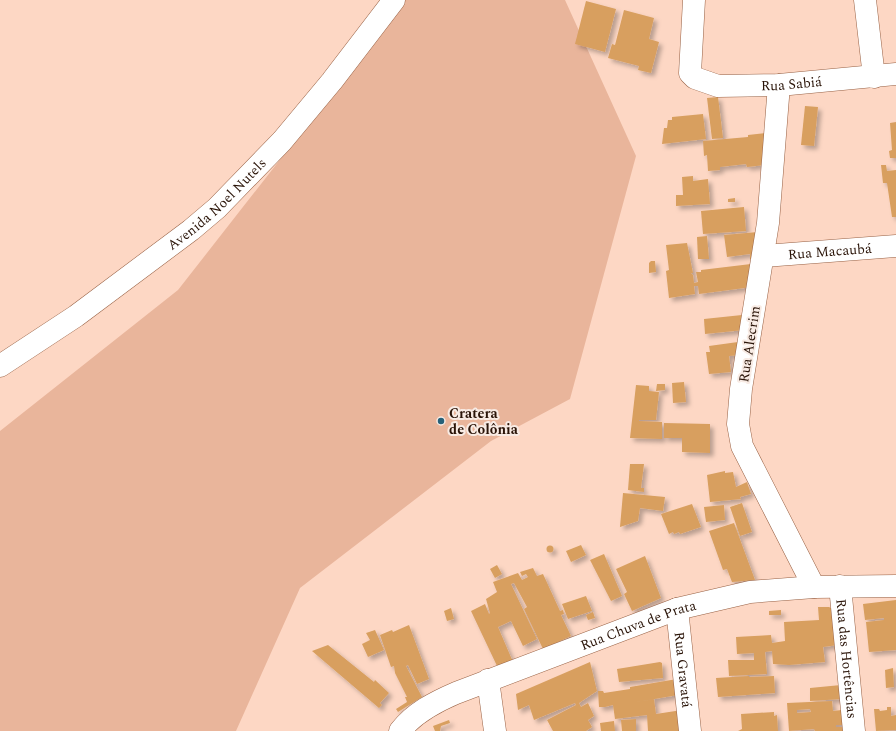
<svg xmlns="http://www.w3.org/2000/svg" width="896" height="731" viewBox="0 0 896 731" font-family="Spectral,serif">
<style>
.green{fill:#e9b59b}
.building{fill:#d89f5f;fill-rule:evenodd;filter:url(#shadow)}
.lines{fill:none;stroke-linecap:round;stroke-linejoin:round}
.minor-casing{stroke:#986144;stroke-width:23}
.minor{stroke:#fff;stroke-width:22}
.poi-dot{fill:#266179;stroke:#f8ebe4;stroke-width:1.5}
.labels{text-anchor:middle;stroke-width:4;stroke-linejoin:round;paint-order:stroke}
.street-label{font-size:14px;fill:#2a1408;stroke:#f8ebe4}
.poi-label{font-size:14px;font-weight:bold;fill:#2a1408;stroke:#f8ebe4;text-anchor:start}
</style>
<defs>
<filter id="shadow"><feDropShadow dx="3.5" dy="3.5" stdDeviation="2" flood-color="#0004"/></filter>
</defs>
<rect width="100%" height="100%" fill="#fdd7c4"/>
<path class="green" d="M 396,0 L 565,0 L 636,156 L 570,399 L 491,441 L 300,588 L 236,731 L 0,731 L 0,431 L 178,290 L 286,152 Z"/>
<g class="building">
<path d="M 586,1 L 616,9 L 605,52 L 575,44 Z"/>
<path d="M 624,10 L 654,18 L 649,39 L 659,42 L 651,73 L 638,70 L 639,66 L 608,58 L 612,44 L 615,45 Z"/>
<path d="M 718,97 L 723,138 L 712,139 L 707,98 Z"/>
<path d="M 805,106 L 818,107 L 814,146 L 801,145 Z"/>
<path d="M 703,114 L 706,139 L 662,144 L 664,128 L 667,128 L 668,120 L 672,120 L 672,117 Z"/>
<path d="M 896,122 L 896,158 L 890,158 L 889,151 L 892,150 L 890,123 Z"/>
<path d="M 766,133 L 765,165 L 747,167 L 746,164 L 720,167 L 720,170 L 708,171 L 707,155 L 704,156 L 703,141 L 748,137 L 748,135 Z"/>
<path d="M 881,165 L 886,165 L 887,171 L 896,170 L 896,217 L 892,217 L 887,183 L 883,183 Z"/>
<path d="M 693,176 L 693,181 L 708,179 L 710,204 L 676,206 L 676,195 L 683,195 L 682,177 Z"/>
<path d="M 735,198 L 735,202 L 728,202 L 728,199 Z"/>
<path d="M 744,207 L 746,231 L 703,234 L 701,211 Z"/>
<path d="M 758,232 L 757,259 L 750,259 L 750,254 L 727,257 L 724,235 Z"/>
<path d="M 707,236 L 709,259 L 698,259 L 697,237 Z"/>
<path d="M 687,243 L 693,273 L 691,273 L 693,275 L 694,283 L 698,282 L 696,272 L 701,272 L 701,270 L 751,264 L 752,287 L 699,294 L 698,286 L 694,286 L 695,294 L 669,298 L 666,271 L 669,270 L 666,245 Z"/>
<path d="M 651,261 L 655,261 L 656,272 L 649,273 L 649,263 Z"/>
<path d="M 742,315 L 744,330 L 705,334 L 704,319 Z"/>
<path d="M 738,342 L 740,355 L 729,356 L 731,372 L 709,374 L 706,352 L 710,352 L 709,346 Z"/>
<path d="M 684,382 L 686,402 L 673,403 L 672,383 Z"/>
<path d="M 657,384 L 665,384 L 665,390 L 656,391 Z"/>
<path d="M 636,385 L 649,386 L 649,391 L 659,392 L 656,420 L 639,420 L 639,421 L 662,422 L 662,439 L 630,438 Z"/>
<path d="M 664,423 L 710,424 L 710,453 L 682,452 L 682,438 L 664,438 Z"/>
<path d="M 630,464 L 644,464 L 641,488 L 644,488 L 644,492 L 628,490 Z"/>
<path d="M 725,471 L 725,473 L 733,472 L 736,487 L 747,482 L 751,494 L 740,497 L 741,499 L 710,502 L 707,475 Z"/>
<path d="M 623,493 L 665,497 L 663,511 L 640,508 L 638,521 L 620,527 Z"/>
<path d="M 742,503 L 752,532 L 740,536 L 730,507 Z"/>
<path d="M 692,504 L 701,527 L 680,534 L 679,532 L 674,534 L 673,532 L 669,534 L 661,514 Z"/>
<path d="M 724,505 L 725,520 L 706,522 L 704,507 Z"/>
<path d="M 734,523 L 755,580 L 732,582 L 727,569 L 723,570 L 709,531 Z"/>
<path d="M 581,545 L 586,555 L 571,562 L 566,551 Z"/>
<circle cx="550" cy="549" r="3.5"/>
<path d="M 604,554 L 622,596 L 611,601 L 590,560 Z"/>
<path d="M 645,556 L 661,598 L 632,611 L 624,594 L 627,592 L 616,569 Z"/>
<path d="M 497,565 L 502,574 L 495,578 L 490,569 Z"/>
<path d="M 533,568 L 537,576 L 543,574 L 560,611 L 563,610 L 564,614 L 561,615 L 571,636 L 543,649 L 524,609 L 527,607 L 514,583 L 511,584 L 537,639 L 523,646 L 511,621 L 498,627 L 513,662 L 498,668 L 471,611 L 485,604 L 489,614 L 490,613 L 486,599 L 497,592 L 493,582 L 518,573 L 522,580 L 528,577 L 526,574 L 522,576 L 520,572 Z"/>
<path d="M 586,596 L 592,611 L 568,619 L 562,604 Z"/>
<path d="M 896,600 L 896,650 L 869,652 L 866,622 L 884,620 L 884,618 L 865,620 L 863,604 Z"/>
<path d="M 818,607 L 829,607 L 833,609 L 838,645 L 823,647 L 825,662 L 789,665 L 773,664 L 772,651 L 765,652 L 767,674 L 729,676 L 728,660 L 754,660 L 754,653 L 737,654 L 736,637 L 771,635 L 772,643 L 785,641 L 784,622 L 819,620 Z"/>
<path d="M 451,608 L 454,619 L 447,621 L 444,611 Z"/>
<path d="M 781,610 L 781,615 L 769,615 L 769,611 Z"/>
<path d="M 593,612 L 595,618 L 588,620 L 586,615 Z"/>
<path d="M 409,625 L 429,679 L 417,684 L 408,665 L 406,666 L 422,697 L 398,712 L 396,709 L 407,702 L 405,697 L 407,697 L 395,673 L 394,666 L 391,667 L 380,635 L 392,630 L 393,632 Z"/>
<path d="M 375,630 L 384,650 L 368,657 L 362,644 L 370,640 L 366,633 Z"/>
<path d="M 328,645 L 374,682 L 375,680 L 389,693 L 380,703 L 382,705 L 379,708 L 312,651 Z"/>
<path d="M 590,662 L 597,691 L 579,703 L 581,707 L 588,703 L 594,716 L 588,720 L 592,727 L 586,731 L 553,731 L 547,720 L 576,705 L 575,703 L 534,720 L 529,705 L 518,710 L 516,694 Z"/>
<path d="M 660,662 L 662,663 L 663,678 L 619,682 L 617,669 Z"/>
<path d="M 893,668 L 894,687 L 886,688 L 885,670 Z"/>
<path d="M 749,676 L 749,677 L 774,676 L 775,693 L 718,697 L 716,678 Z"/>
<path d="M 677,679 L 678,695 L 625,704 L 654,699 L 656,714 L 682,710 L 684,731 L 648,731 L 647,715 L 615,719 L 613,705 L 605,707 L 599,707 L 598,691 L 603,691 L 604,693 L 630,689 L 630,687 Z"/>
<path d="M 841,685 L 842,699 L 810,701 L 810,688 Z"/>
<path d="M 832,701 L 833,711 L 842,710 L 843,725 L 836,725 L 836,727 L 843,727 L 843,731 L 815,731 L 814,729 L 789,731 L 787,703 ZM 810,709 L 811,712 L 797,713 L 797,710 Z"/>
<path d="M 887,707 L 891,707 L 891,716 L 896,715 L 896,730 L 876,731 L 874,709 L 879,709 L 880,711 L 887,710 Z"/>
<path d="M 774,712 L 774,716 L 777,715 L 778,731 L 738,731 L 742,729 L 741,714 Z"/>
<path d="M 636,719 L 636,731 L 622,731 L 621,720 Z"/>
<path d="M 449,720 L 450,723 L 441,726 L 440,731 L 435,731 L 433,726 Z"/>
<path d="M 614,721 L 615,731 L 601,731 L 600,723 Z"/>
</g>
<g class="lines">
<defs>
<g id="minor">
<path id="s1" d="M 694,0 L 690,73 L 695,78 L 718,86 L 779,85 L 896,74"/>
<path d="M 865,0 L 874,77"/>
<path d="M 779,85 L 768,223 L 741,389 L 738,424 L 742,446 L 814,587"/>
<path id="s2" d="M 764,256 L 896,246"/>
<path id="s3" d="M 0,366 L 76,316 L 191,230 L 217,208 L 282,141 L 332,81 L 394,0"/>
<path id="s4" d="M 840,586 L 854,731"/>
<path id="s5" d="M 677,609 L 690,731"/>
<path d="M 488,680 L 495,731"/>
<path id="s6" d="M 400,731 C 414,713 435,702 456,693 L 677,609 L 750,592 L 814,587 L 896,586"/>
</g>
</defs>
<use href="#minor" class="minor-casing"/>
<use href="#minor" class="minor"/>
</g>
<circle class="poi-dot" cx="441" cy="421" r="4"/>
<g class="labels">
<g class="street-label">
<text dy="5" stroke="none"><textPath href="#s1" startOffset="178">Rua Sabiá</textPath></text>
<text dy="5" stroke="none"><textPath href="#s3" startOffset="271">Avenida Noel Nutels</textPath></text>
<text dy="5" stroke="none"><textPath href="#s2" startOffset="66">Rua Macaubá</textPath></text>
<text transform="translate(749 344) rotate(-81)" y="5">Rua Alecrim</text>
<text dy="5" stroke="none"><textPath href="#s6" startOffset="263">Rua Chuva de Prata</textPath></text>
<text dy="5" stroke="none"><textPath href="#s4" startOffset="73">Rua das Hortências</textPath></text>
<text dy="5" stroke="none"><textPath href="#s5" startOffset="61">Rua Gravatá</textPath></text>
</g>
<g class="poi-label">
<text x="449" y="418">Cratera<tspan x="449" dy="16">de Colônia</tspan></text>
</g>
</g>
</svg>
